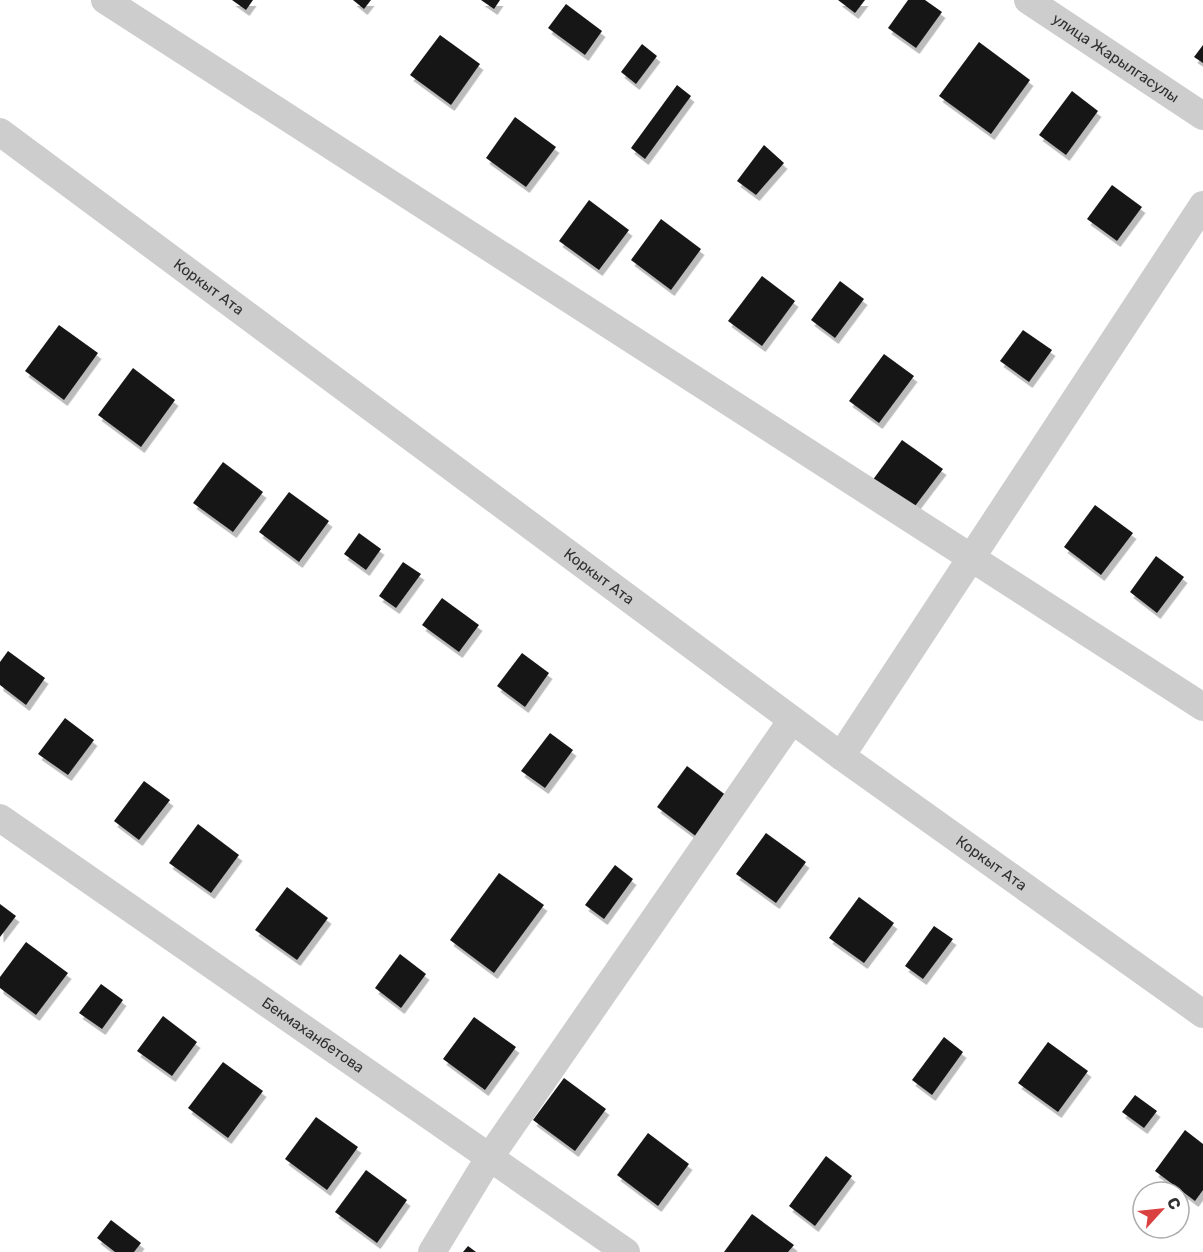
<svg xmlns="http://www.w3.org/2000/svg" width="1203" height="1252" viewBox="0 0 1203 1252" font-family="Rubik,sans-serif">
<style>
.building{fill:#171717;filter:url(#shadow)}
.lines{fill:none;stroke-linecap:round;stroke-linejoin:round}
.street{stroke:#cdcdcd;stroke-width:28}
.labels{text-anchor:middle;stroke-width:6;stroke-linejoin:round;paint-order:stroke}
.street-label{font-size:15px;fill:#303030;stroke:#fff}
</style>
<defs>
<filter id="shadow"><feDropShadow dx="3.5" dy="6" stdDeviation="0" flood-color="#0004"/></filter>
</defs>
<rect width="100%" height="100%" fill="#fff"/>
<g class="building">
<path d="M 232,0 L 253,0 L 246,10 Z"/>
<path d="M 353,0 L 371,0 L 364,9 Z"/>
<path d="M 481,0 L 500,0 L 494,9 Z"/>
<path d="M 838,0 L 865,0 L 855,13 Z"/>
<path d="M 908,0 L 925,0 L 942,12 L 916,48 L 888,28 Z"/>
<path d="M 566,4 L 602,31 L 585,55 L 548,28 Z"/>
<path d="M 440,35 L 480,64 L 451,105 L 410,75 Z"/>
<path d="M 979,42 L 1030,80 L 991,134 L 939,96 Z"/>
<path d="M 642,44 L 657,56 L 636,84 L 621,72 Z"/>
<path d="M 1203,45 L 1203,63 L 1194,57 Z"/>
<path d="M 677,85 L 691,96 L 645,159 L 631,148 Z"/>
<path d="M 1072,91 L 1098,111 L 1066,155 L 1039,135 Z"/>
<path d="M 515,117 L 556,147 L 526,187 L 486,158 Z"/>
<path d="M 764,145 L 784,163 L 756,195 L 737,181 Z"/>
<path d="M 1112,185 L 1142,207 L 1117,241 L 1087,219 Z"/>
<path d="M 589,200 L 629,230 L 599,270 L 559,241 Z"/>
<path d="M 661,219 L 701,249 L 671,290 L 631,260 Z"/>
<path d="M 762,276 L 795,301 L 762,346 L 728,321 Z"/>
<path d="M 840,281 L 864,299 L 835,338 L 811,320 Z"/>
<path d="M 59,325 L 98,353 L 64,400 L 25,371 Z"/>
<path d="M 1023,330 L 1052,350 L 1029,382 L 1000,361 Z"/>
<path d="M 884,354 L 914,376 L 879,423 L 849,401 Z"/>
<path d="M 133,368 L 175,400 L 141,447 L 98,415 Z"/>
<path d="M 902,440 L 943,469 L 912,510 L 872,481 Z"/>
<path d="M 223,462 L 263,492 L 233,532 L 193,503 Z"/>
<path d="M 289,492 L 329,521 L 299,562 L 259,532 Z"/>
<path d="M 1095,505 L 1133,533 L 1101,575 L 1064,547 Z"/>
<path d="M 359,533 L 381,549 L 366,570 L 344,554 Z"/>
<path d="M 1156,556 L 1184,577 L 1157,613 L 1130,592 Z"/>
<path d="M 403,562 L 421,574 L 396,608 L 379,596 Z"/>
<path d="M 442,598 L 479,625 L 459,652 L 422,625 Z"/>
<path d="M 8,651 L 45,678 L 26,705 L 0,685 L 0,662 Z"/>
<path d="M 522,653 L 549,673 L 525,707 L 497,686 Z"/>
<path d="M 65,718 L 94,740 L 68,775 L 38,754 Z"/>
<path d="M 550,733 L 573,750 L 545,788 L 521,771 Z"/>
<path d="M 687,766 L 727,796 L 697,837 L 657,807 Z"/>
<path d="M 144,781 L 170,800 L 139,840 L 114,821 Z"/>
<path d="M 198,824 L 239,855 L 211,893 L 169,863 Z"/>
<path d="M 766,833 L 806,862 L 776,903 L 736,874 Z"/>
<path d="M 615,865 L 633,879 L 604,919 L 585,905 Z"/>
<path d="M 499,873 L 544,905 L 494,973 L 450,940 Z"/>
<path d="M 287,887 L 328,918 L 297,960 L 255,930 Z"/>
<path d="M 859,897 L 894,923 L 864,963 L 829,938 Z"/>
<path d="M 0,904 L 16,916 L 0,937 Z"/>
<path d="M 934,926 L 953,939 L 923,979 L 905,966 Z"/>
<path d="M 26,942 L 68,973 L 36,1015 L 0,988 L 0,977 Z"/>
<path d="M 400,954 L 426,974 L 401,1008 L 375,988 Z"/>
<path d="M 101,984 L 123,1000 L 102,1029 L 79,1013 Z"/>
<path d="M 163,1016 L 197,1042 L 172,1076 L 137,1051 Z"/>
<path d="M 474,1017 L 516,1047 L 485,1090 L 443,1059 Z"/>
<path d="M 944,1037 L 963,1052 L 932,1095 L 912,1080 Z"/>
<path d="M 1048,1042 L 1088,1071 L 1058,1112 L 1018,1083 Z"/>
<path d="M 223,1062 L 263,1091 L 228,1138 L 188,1108 Z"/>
<path d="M 564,1078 L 606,1109 L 575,1151 L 533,1120 Z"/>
<path d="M 1135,1095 L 1157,1111 L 1144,1128 L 1122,1112 Z"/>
<path d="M 316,1117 L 358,1147 L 327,1190 L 285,1159 Z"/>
<path d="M 1185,1130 L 1203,1144 L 1203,1190 L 1195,1201 L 1155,1171 Z"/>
<path d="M 648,1133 L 689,1164 L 658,1206 L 617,1175 Z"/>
<path d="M 826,1156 L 852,1176 L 815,1226 L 789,1206 Z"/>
<path d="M 366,1170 L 407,1200 L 377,1243 L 335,1212 Z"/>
<path d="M 752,1214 L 794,1245 L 788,1252 L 724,1252 Z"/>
<path d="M 111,1220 L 141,1243 L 134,1252 L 115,1252 L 97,1238 Z"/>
<path d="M 468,1246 L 476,1252 L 463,1252 Z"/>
</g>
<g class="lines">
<g class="street">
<path d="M 105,0 L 1203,707"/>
<path id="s1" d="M 1028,0 L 1203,116"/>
<path id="s2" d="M 0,132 L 841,756 L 1203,1014"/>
<path d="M 841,756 L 1203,205"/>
<path id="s3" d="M 0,818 L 626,1252"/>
<path d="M 432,1252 L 489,1158 L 792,720"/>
</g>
</g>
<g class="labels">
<g class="street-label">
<text dy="5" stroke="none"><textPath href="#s1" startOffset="105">улица Жарылгасулы</textPath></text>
<text dy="5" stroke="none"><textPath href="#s2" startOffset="260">Коркыт Ата</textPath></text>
<text dy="5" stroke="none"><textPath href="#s2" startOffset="746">Коркыт Ата</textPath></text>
<text dy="5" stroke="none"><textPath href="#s2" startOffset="1232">Коркыт Ата</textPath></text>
<text dy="5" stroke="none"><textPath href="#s3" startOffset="381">Бекмаханбетова</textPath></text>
</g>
</g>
<g transform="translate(1161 1210) rotate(63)"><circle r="28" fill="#ffffff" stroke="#acacac" stroke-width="1.5"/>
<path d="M0-4.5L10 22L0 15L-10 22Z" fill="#da4040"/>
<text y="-9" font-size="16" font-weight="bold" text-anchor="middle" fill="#303030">С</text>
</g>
</svg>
